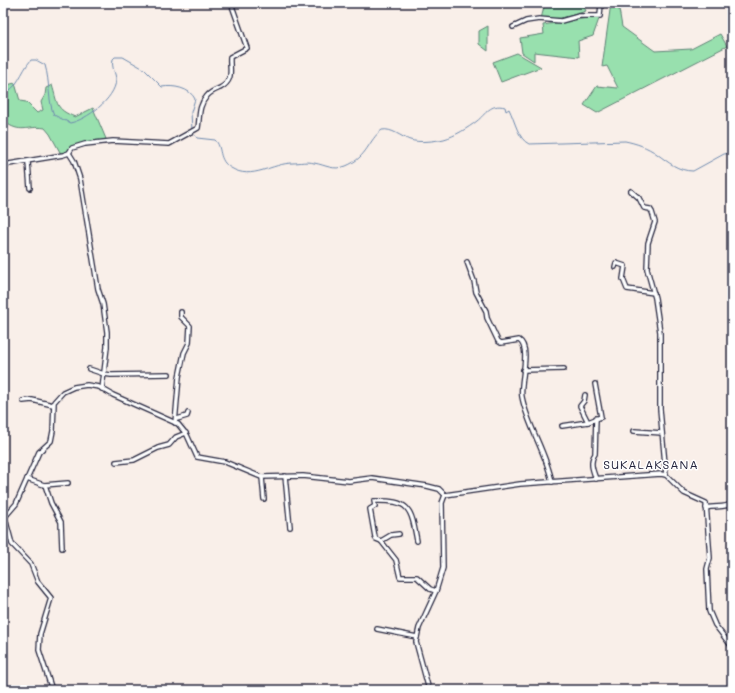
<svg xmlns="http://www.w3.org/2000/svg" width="735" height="693" viewBox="0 0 735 693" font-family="Mali,sans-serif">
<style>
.green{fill:#98e0ae;stroke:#5d8174}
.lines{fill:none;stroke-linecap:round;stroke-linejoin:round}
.stream{stroke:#6e8aaf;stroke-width:1}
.street-casing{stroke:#22223b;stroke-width:6}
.street{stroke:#fff;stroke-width:3.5}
.labels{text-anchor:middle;stroke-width:3;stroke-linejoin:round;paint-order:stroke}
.quarter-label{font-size:12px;letter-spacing:1px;fill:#22223b;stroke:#fff}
</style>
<rect width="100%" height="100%" fill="#f9efe9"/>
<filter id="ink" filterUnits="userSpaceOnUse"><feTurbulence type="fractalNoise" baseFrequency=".025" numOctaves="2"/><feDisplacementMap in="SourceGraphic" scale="8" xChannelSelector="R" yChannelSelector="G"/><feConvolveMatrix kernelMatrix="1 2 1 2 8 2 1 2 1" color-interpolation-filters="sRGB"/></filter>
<g filter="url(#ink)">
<g class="green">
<path d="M 545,3 L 582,3 L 586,11 L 564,18 L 541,19 Z"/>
<path d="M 611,3 L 618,3 L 622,27 L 655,51 L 691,49 L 720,34 L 727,46 L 597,113 L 584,105 L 597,86 L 618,88 L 607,66 L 602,67 Z"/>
<path d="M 600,16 L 593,36 L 578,41 L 579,57 L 534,52 L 534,61 L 522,53 L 520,38 L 544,34 L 543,25 Z"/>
<path d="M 488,26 L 488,51 L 479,44 L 479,31 Z"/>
<path d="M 517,53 L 541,67 L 501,82 L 493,62 Z"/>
<path d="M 15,83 L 20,101 L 26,102 L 37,113 L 43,110 L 41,102 L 45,95 L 46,88 L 52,85 C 58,104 55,109 75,117 L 93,108 L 106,139 L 105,143 L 85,146 L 61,154 L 50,134 L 45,128 C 26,125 22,135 3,121 L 3,86 Z"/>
</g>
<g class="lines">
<g class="stream">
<path d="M 3,94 C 18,89 21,71 31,60 L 36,60 L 45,65 C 50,82 48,102 54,115 L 70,123 C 86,120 115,99 116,80 C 116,73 111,68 113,59 L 115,57 L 123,57 L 144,69 L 162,87 C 173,85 190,88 195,99 L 191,112 L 192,130"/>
<path d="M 193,133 L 197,138 L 215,140 C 223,147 217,160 231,168 C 252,181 272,163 293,163 C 299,163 308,161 314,163 C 326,165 333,171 346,166 C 368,157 368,140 382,130 C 392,128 401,137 410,140 C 419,143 435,141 444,139 C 455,136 468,128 477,121 C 486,114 490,103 505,107 L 506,111 L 509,109 C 515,121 518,139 529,144 L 625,141 C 635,143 648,147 657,154 C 668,162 678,171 693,171 L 724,154 L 732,153"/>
</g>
<defs>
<g id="street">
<path d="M 513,27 L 526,21 L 539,19 L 561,21 L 579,16 L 600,16 L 601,3"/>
<path d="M 69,153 L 74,161 L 80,179 L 98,289 L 103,304 L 107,332 L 107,347 L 102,389"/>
<path d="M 28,162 L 30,188"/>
<path d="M 3,165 L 63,155 L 69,153 L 72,148 L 85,144 L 113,141 L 169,144 L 198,128 C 200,116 198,106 207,96 C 211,91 215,90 220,88 C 235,80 229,69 230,57 L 247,48 L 231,3"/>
<path d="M 631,191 L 639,198 L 644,208 L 650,209 L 652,212 L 655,222 L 648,243 L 647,269 L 655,298 L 660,332 L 660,409 L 666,475"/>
<path d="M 467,262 L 474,281 L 476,292 L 486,311 L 487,318 L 498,341 L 501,343 L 519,340 C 532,348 519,384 522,397 C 528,427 546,452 552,482"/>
<path d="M 615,267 L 616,263 L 625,266 L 623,279 L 627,289 L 654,293"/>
<path d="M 89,369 L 104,374 L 111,375 L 169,374"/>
<path d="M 523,370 L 564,369"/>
<path d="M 585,395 L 584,401 L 580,406 L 588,422"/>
<path d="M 23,401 L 32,400 L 53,405"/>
<path d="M 177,419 L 187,416 L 188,413"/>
<path d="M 175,423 L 179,377 L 184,353 L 189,343 L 190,326 L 181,317 L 181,312"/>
<path d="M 562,426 L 588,422 L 601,417 L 595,384"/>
<path d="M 634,431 L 662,433"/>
<path d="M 116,462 L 134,460 L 158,448 L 169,445 L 176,437 L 186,433"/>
<path d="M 285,476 L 290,527"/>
<path d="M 262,477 L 264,499"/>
<path d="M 27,479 L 44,485 L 68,483"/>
<path d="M 596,479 C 593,471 589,462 595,454 L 596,418"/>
<path d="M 45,485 L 51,503 L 61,522 L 62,548"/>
<path d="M 706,508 C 715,505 725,509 732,503"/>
<path d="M 5,518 L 12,544 L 31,564 L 38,582 L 51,598 L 40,634 L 39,650 L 52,690"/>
<path d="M 3,519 L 16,504 L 39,452 L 51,441 L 53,431 L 54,402 L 63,392 L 74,387 L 87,385 L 99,387 L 113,395 L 178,424 L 187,435 L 197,457 L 225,462 L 261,477 L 303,476 L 349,481 L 372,478 L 427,486 L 439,489 L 445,495 L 520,484 L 661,474 L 666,475 L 684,493 L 706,503 L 710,558 L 707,569 L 709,611 L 715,625 L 732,647"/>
<path d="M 399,534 L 391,535 L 381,541 L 396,560 L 400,577 L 417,577 L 430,589 L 436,591"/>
<path d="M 381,541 L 376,539 L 375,537 L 370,509 L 375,506 L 374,501 C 410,500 411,508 417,541"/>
<path d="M 377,629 L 417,637"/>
<path d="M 429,690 L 416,642 L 419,628 L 436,591 L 443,568 L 442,503 L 445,495"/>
</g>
</defs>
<use href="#street" class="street-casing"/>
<use href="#street" class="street"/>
</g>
</g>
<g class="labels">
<g class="quarter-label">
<text x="651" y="469">SUKALAKSANA</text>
</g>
</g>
<rect width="735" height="693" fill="none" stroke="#fff" stroke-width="16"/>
<rect x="8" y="8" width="719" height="677" fill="none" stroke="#22223b" stroke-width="1.5" filter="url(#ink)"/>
</svg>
